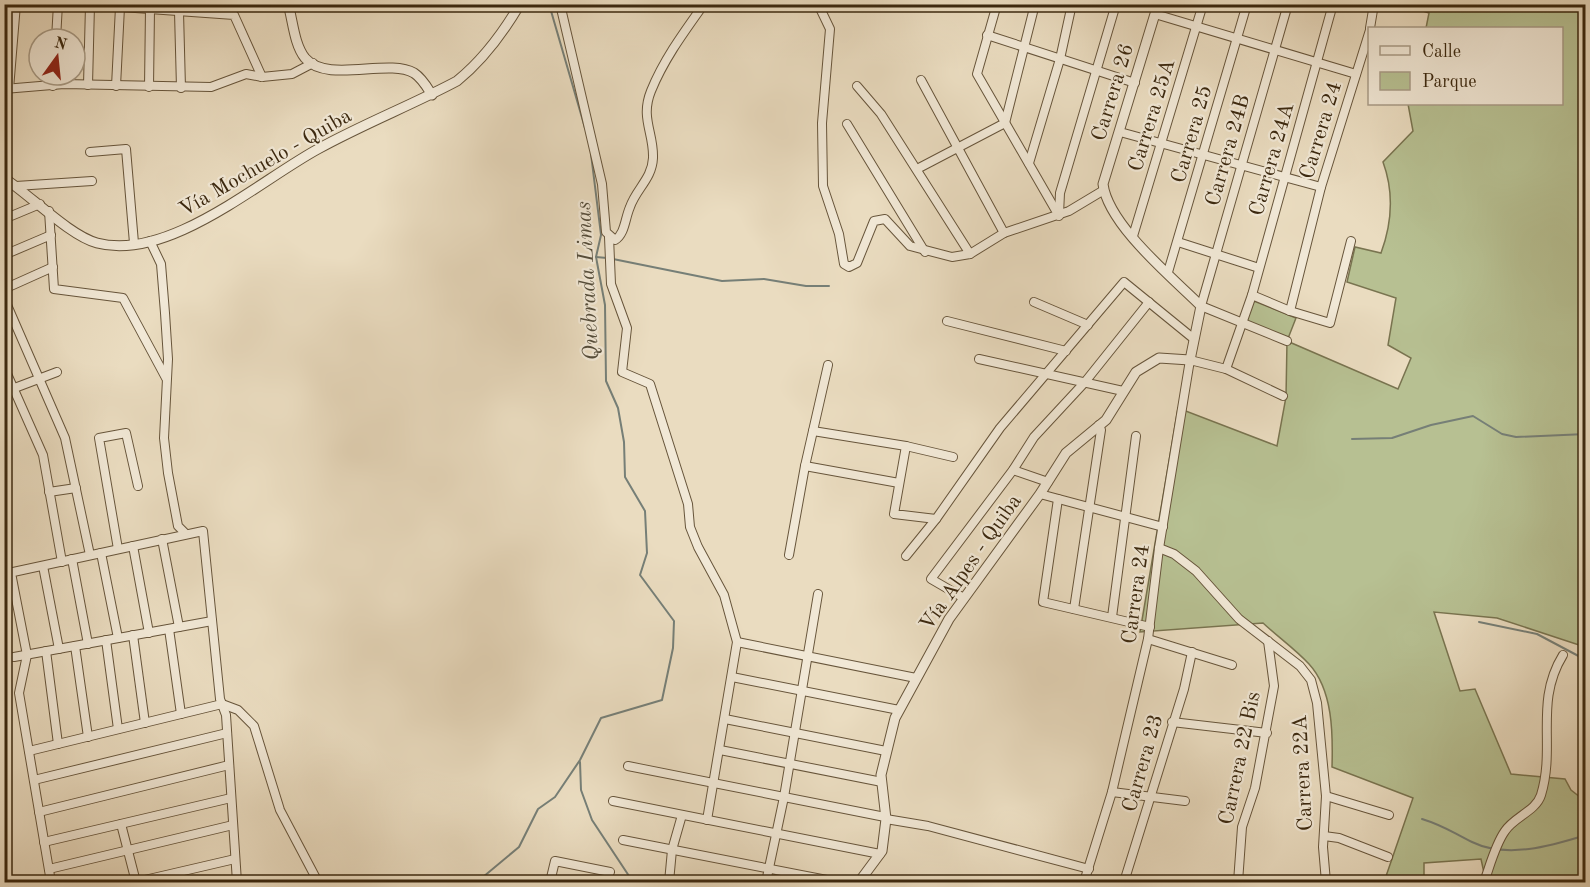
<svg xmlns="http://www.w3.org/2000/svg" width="1590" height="887" viewBox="0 0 1590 887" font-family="'Old Standard TT',serif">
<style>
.green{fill:#b7c092;stroke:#797450;stroke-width:1.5}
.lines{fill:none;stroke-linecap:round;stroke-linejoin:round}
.stream{stroke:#767f77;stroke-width:2}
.minor-casing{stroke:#67553b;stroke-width:10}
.tertiary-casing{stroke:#67553b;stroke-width:11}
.minor{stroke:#f1e8d6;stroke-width:8}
.tertiary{stroke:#f1e8d6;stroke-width:9}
.labels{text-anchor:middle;stroke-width:4.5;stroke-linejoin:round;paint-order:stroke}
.street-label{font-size:21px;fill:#3b280f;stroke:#f1e8d6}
.water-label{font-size:22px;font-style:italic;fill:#544c3a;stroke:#f1e8d6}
</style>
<rect width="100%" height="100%" fill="#eadcc0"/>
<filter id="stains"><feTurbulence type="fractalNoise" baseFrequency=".00333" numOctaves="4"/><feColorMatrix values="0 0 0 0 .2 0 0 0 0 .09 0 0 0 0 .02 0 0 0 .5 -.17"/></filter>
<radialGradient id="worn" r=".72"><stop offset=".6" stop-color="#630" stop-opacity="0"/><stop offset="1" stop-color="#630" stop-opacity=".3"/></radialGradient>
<path class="green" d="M 1405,5 L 1585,5 L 1585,647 L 1497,618 L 1434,612 L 1460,691 L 1475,689 L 1511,774 L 1565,779 L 1571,790 L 1585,801 L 1581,816 L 1585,818 L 1585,882 L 1486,882 L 1481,859 L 1424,863 L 1424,882 L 1384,882 L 1413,798 L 1332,767 C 1333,734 1333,690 1309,664 C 1295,649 1278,637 1263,623 L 1140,632 L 1178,408 L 1277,446 L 1286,397 L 1287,341 L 1245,323 L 1254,301 L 1296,318 L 1287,341 L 1398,389 L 1411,358 L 1388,345 L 1396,298 L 1347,282 L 1355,247 L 1381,253 C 1392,223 1394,192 1383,162 L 1413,131 L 1408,104 L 1562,104 L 1562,28 L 1426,28 L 1429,13 Z"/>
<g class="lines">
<g class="stream">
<path d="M 549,4 L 585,128"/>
<path d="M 596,257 L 607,258"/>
<path d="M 613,259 L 722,281 L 764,279 L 806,286 L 829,286"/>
<path d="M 1352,439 L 1392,438 L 1431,425 L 1473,416 L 1502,434 L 1516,437 L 1586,434"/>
<path d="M 1479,622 L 1537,634 L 1586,660"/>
<path d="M 580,762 L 581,790 L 592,820 L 633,882"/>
<path d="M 1422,819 C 1445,826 1453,833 1472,842 C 1507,859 1551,846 1586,835"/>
<path d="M 477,882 L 519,847 L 538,809 L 555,797 L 580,760 L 601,718 L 662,700 L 673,648 L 674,621 L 640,575 L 647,553 L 645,511 L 625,477 L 624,442 L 618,408 L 606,381 L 605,305 L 596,257 L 601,235 L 591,154"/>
</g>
<defs>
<g id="minor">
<path d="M 79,4 L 234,15 L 262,77"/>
<path d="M 560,4 L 602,184 L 606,232 L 615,240 C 625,234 625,218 630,207 C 636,189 652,179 653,158 C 654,133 640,118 651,91 C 664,59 684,32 704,4"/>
<path d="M 818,4 L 830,29 L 822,123 L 823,186 L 839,234 L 844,264 L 849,267 L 857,263 L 874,221 L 885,219 L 910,246 L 952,257 L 970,254 L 1004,233 L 1069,211 L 1104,190"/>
<path d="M 997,4 L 977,74 L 1059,216"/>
<path d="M 179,12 L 181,88"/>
<path d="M 1155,14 L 1356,74"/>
<path d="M 1370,28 L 1374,4"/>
<path d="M 987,35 L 1135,83"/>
<path d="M 56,39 L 58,4"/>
<path d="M 921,80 L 1004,233"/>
<path d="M 88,85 L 90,5"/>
<path d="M 53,86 L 54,75"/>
<path d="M 116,86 L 120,7"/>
<path d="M 857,86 L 881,114 L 970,254"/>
<path d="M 149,87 L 150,9"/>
<path d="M 4,89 L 64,84 L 211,87 L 246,74 L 262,77 L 292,74 L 313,63"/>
<path d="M 9,89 L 16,4"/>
<path d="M 847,124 L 925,252"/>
<path d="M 1120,132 L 1321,187"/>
<path d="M 90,152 L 126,149 L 134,243"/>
<path d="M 1029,163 L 1060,59 L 1072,4"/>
<path d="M 917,169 L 1005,123 L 1035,4"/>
<path d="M 16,186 L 92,181"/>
<path d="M 49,211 L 54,289 L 123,298 L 166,378"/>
<path d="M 1059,214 L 1060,193 L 1116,4"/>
<path d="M 4,219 L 40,204"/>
<path d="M 1133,236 L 1203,4"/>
<path d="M 609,237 L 611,284 L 627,328 L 622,372 L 650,384 L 688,504 L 690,527 L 698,547 L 724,595 L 737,642 L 707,820"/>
<path d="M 150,241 L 161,264 L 165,313 L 168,359 L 164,438 L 168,473 L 178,526 L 186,534"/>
<path d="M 1178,242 L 1259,268"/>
<path d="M 4,255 L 51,235"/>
<path d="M 1168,272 L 1247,4"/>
<path d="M 4,289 L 53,267"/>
<path d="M 1252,295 L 1290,311 L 1330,323 L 1351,241"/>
<path d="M 4,298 L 65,438 L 90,555"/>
<path d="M 1034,302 L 1088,325"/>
<path d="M 1290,311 L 1321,187 L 1370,30"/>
<path d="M 947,321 L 1066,351"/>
<path d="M 1287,341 L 1201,306 L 1288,4"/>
<path d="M 979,359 L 1123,391"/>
<path d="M 4,367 L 43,455 L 62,562"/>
<path d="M 1226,369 L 1252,295 L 1333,4"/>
<path d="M 4,392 L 57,372"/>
<path d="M 813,431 L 906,446 L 953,457"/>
<path d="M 906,446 L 894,514 L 936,519 L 1000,428 L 1124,282 L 1194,339"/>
<path d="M 805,466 L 899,483"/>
<path d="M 1013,470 L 1048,482"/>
<path d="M 49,492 L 76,488"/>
<path d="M 1040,494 L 1163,527"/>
<path d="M 1058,499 L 1043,602 L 1150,627"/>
<path d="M 162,539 L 179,627"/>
<path d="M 133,546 L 149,633"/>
<path d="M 1159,548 L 1174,554 L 1196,571 L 1239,619 L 1300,666 L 1311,680 L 1317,703 L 1326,796 L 1323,847 L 1326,882"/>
<path d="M 118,549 L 99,438 L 126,433 L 138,486"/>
<path d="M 101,553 L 118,638"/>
<path d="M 789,555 L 805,466 L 828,365"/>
<path d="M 906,556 L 936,519"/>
<path d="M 72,559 L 88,644"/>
<path d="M 43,566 L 59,649"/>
<path d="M 11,573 L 27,655 L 19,693 L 51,882"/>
<path d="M 4,574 L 203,531 L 220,699 L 226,715 L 237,882"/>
<path d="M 962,597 L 931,579 L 1013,470 L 1034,437 L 1085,382 L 1149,302"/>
<path d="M 1074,609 L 1101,430 L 1099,425"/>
<path d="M 1112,617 L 1136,436"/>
<path d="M 169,629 L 181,714"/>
<path d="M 133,635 L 145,723"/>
<path d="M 1148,639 L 1232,665"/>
<path d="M 106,640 L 118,729"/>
<path d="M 737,642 L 916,678"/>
<path d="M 75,646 L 88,737"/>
<path d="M 46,651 L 58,744"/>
<path d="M 14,657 L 212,621"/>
<path d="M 732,677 L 899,710"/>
<path d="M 725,719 L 886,751"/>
<path d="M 1172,722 L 1267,733"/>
<path d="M 720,750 L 882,782"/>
<path d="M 29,751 L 222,704 L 238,710 L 254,726 L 280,810 L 318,882"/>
<path d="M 628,766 L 885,817"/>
<path d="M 34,780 L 227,733"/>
<path d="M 1112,792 L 1185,801"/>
<path d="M 1326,796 L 1389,815"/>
<path d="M 613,801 L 880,854"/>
<path d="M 39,812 L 229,765"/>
<path d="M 886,819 L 928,826 L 1089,869"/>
<path d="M 121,824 L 136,882"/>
<path d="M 1324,836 L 1339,838 L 1388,857"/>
<path d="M 623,840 L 837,882"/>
<path d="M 44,842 L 231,798"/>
<path d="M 49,869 L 233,825"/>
<path d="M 136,882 L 235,859"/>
<path d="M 550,882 L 555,861 L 610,872"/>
<path d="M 669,882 L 672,850 L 682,815"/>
<path d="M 766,882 L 784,797 L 818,594"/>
<path d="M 1084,882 L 1112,792 L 1148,639 L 1159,548 L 1190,360 L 1226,369 L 1283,396"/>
<path d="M 1124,882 L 1184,689 L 1192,652"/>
<path d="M 1238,882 L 1242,827 L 1255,788 L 1274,686 L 1268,641"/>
<path d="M 1484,882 C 1490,866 1495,845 1505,831 C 1514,817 1536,811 1541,795 C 1556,746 1534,702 1563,655"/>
</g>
<g id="tertiary">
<path d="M 288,4 C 293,21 294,44 305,58 C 327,84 388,58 414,73 C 422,78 427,87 432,95"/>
<path d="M 4,178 C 30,195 70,236 97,243 C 168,262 259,181 318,149 C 363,124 412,105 457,81 C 483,60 503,33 520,4"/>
<path d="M 859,882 L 882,851 L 886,819 L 881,775 L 895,718 L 949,619 L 1040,494 L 1066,453 L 1106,420 L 1136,372 L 1159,358 L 1190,360 L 1201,306 C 1173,278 1108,225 1103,184 L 1158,4"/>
</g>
</defs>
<use href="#minor" class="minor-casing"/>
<use href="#tertiary" class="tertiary-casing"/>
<use href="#minor" class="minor"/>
<use href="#tertiary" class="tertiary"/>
</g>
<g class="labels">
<g class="street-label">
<text transform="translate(1112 92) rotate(-73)" y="7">Carrera 26</text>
<text transform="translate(1151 115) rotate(-73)" y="7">Carrera 25A</text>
<text transform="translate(1320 130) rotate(-73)" y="7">Carrera 24</text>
<text transform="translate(1191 134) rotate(-74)" y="7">Carrera 25</text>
<text transform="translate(1227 150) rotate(-74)" y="7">Carrera 24B</text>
<text transform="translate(1271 159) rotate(-74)" y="7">Carrera 24A</text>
<text transform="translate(265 162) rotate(-30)" y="7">Vía Mochuelo - Quiba</text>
<text transform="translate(970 562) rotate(-55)" y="7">Vía Alpes - Quiba</text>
<text transform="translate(1135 594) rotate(-82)" y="7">Carrera 24</text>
<text transform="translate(1239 758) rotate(-78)" y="7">Carrera 22 Bis</text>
<text transform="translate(1142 763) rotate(-74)" y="7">Carrera 23</text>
<text transform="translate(1302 773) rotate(-93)" y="7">Carrera 22A</text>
</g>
<g class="water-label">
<text transform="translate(586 281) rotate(-93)" y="8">Quebrada Limas</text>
</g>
</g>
<rect width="1590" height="887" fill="none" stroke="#eadcc0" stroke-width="24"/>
<rect x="6" y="6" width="1578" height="875" fill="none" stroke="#3b280f" stroke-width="3"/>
<rect x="12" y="12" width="1566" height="863" fill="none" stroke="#3b280f" stroke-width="1.5"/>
<rect x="1368" y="27" width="195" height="78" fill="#f1e8d6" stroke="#a89b86" stroke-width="1.5"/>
<rect x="1380" y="46" width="30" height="9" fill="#f1e8d6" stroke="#a89b86" stroke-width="1.5"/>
<text x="1422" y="57" font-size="18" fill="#3b280f">Calle</text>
<rect x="1380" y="72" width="30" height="18" fill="#b7c092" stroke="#a89b86" stroke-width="1.5"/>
<text x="1422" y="87" font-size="18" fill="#3b280f">Parque</text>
<g transform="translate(57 57) rotate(15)"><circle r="28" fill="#f1e8d6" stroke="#a89b86" stroke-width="1.5"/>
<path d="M0-4.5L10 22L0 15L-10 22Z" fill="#8f2418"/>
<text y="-9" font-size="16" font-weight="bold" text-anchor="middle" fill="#3b280f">N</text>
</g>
<rect width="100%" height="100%" filter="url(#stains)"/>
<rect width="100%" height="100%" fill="url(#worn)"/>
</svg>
